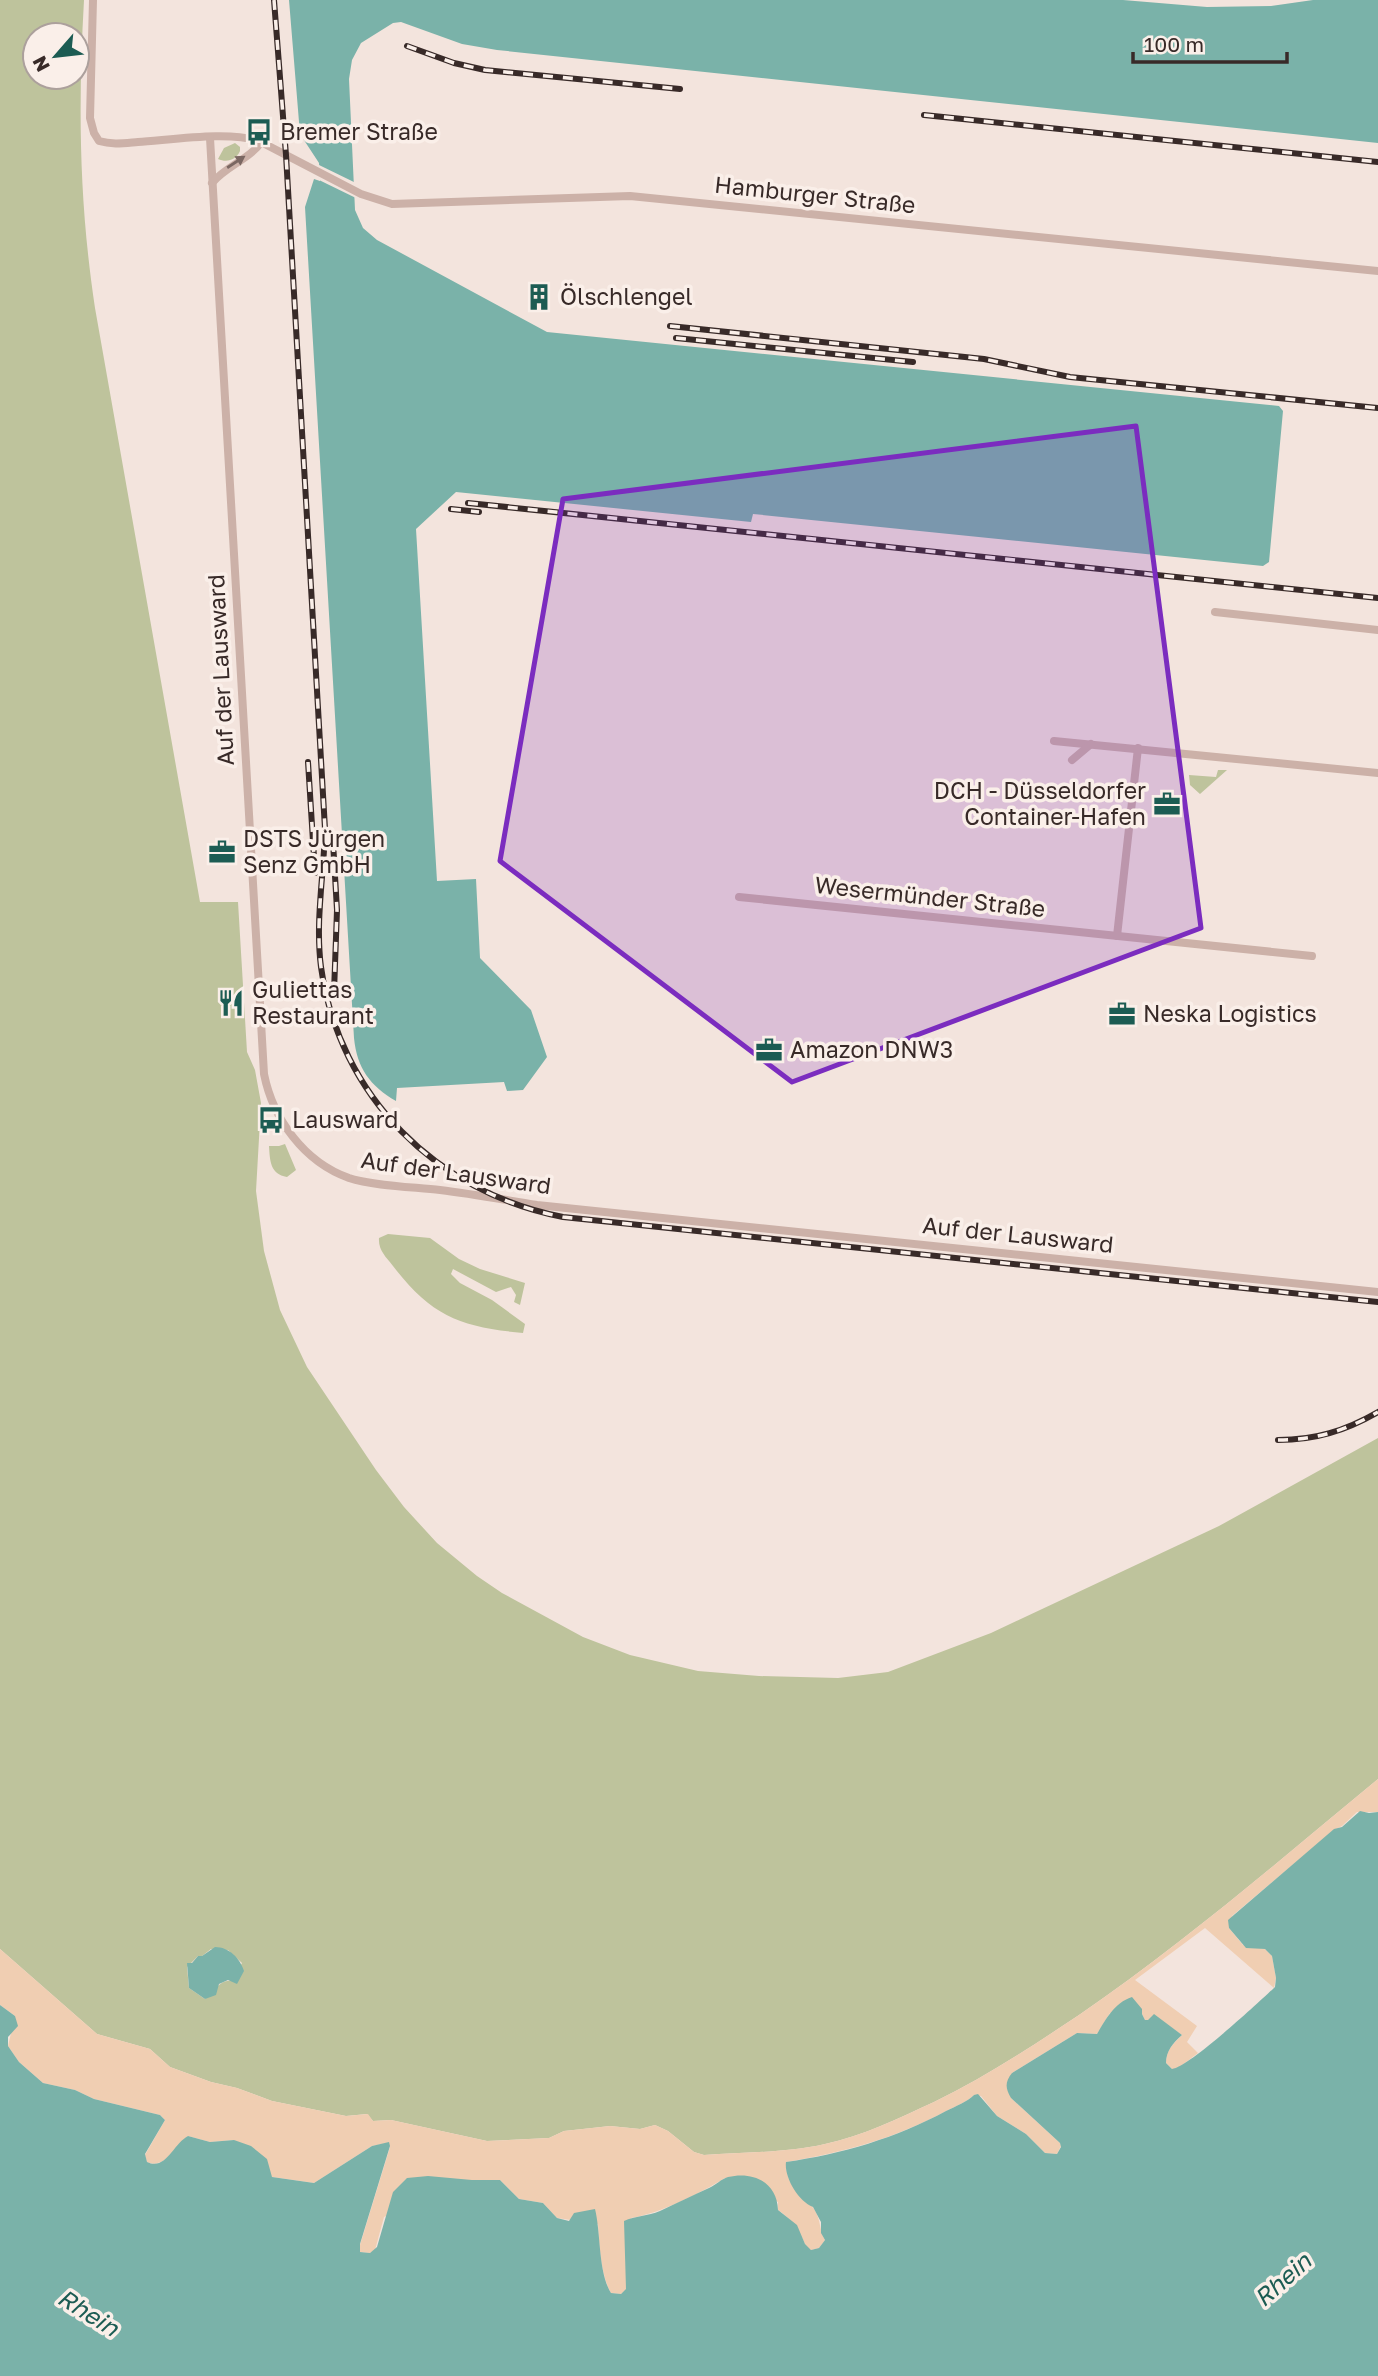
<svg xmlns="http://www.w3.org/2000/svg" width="1378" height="2376" viewBox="0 0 1378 2376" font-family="'Golos Text',sans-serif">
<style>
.green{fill:#bec39c;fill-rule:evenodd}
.sand{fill:#f0ceb2}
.water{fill:#7ab2a9}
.pier{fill:#f3e4dd}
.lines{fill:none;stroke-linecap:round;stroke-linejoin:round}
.street{stroke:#ccb1a8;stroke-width:8}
.rail-casing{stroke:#382a28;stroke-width:6}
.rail{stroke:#faefe9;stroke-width:3.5;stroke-dasharray:10;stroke-linecap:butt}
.oneway{fill:#7b6762}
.marked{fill:#7b2cbf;fill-opacity:0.2;stroke:#7b2cbf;stroke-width:5;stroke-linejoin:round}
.labels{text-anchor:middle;stroke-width:7;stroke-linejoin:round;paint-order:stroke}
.poi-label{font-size:23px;fill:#382a28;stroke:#faefe9;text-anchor:start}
.street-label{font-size:23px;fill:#382a28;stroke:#faefe9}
.water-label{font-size:24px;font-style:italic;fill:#1c5c53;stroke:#faefe9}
</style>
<rect width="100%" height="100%" fill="#f3e4dd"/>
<g class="green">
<path d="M 0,0 L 84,0 C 78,106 79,202 95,308 L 200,902 L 238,902 L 247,1052 L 255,1070 L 261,1103 L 256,1191 L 264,1251 L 280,1310 L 307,1367 L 376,1470 L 404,1507 L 437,1543 L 477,1576 L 502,1593 L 583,1637 L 630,1655 L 698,1671 L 759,1676 L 838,1678 L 888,1672 L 991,1633 L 1219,1526 L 1378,1438 L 1378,1779 C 1280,1860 1184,1943 1079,2015 C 1031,2047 985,2077 934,2102 C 899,2118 863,2136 825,2144 C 786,2153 744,2152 704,2155 L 694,2152 L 668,2131 L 655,2125 L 640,2129 L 610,2126 L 592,2128 L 564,2131 L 549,2138 L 487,2141 L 391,2120 L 373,2121 L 367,2114 L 346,2116 L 272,2101 L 237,2088 L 211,2082 L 170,2067 L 150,2049 L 97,2034 L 0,1949 ZM 35,35 L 77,35 L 77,77 L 35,77 ZM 211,1949 L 228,1950 L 242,1963 L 232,1981 C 220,1979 215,1991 205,1999 L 189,1988 L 187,1967 L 198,1956 L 202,1956 Z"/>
<path d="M 235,143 L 240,147 L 240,151 C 236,160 227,163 218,159 L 224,148 Z"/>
<path d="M 1218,770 L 1227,770 L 1200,794 L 1190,785 L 1189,775 L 1216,777 Z"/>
<path d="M 285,1144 L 296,1170 L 287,1177 C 270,1174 270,1161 269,1146 L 279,1146 Z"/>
<path d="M 388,1234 L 430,1238 L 459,1259 L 480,1269 L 525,1283 L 520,1305 L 514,1302 L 516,1295 L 511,1287 L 496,1292 L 453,1269 L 451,1274 L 460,1283 L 492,1300 L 525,1324 L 523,1333 C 461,1327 432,1317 393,1266 C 386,1257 378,1250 379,1238 Z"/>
</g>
<path class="sand" d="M 1378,1779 L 1378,1812 L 1357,1812 L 1342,1826 L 1334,1830 L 1232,1916 L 1229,1928 L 1243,1945 L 1265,1949 L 1272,1956 L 1276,1978 L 1274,1988 L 1205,1928 L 1135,1980 L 1197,2026 L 1187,2042 L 1198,2053 L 1177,2069 L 1172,2069 L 1166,2063 C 1166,2050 1173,2044 1182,2035 L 1165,2023 L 1145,2020 L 1142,2014 L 1110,2013 L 1097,2034 L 1077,2033 L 1012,2073 L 1011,2098 L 1060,2143 L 1061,2146 L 1057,2154 L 1045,2153 L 1026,2134 L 997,2116 L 981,2096 L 974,2095 C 967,2102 956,2106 946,2111 C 896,2138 842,2153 786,2162 C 786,2189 802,2191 814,2209 C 821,2219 819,2230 825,2240 L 819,2248 L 811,2250 L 807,2248 C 799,2231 794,2221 778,2210 L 778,2202 L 725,2178 C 699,2194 661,2213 631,2218 L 626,2237 L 626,2290 L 621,2294 L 611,2293 C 601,2276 599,2244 598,2224 L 557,2218 L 543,2203 L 519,2199 L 500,2180 L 472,2180 L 384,2217 L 375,2250 L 370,2253 L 360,2252 L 360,2245 L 390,2147 L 388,2143 L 372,2146 L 314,2183 L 272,2177 L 234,2140 L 210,2142 L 188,2136 C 177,2147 163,2170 147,2162 L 145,2155 L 165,2120 L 160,2115 L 94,2099 L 75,2090 L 43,2083 L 19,2062 L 8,2046 L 15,2016 L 0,2005 L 0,1949 L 97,2034 L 150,2049 L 170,2067 L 211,2082 L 237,2088 L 272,2101 L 346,2116 L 368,2114 L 373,2121 L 391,2120 L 487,2141 L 549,2138 L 564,2131 L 592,2128 L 610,2126 L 640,2129 L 655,2125 L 668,2131 L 694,2152 L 704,2155 C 744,2152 786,2153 825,2144 C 863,2136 899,2118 934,2102 C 985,2077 1031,2047 1079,2015 C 1184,1943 1280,1860 1378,1779 Z"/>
<g class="water">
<path d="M 289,0 L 1123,0 L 1207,7 L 1271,6 L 1313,0 L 1378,0 L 1378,143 L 497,50 L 462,44 L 401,22 L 393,23 L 361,43 L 352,60 L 349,79 L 355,210 L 363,228 L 377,240 L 547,332 L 1279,406 L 1283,411 L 1269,562 L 1263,566 L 753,514 L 751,522 L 456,492 L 416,529 L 437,881 L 476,879 L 480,958 L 531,1010 L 547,1057 L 523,1090 L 507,1091 L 504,1082 L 397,1088 L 396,1101 C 370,1086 357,1068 354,1038 L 305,207 L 314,179 L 320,181 L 319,163 L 300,134 Z"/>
<path d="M 1360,1811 L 1369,1813 L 1378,1812 L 1378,2376 L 0,2376 L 0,2005 L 15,2016 L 18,2026 L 8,2037 L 8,2046 L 19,2062 L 43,2083 L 75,2090 L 94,2099 L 160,2115 L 165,2120 L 145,2154 L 147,2162 C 166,2171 173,2144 188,2136 L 210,2142 L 234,2140 L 251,2146 L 267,2159 L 272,2177 L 314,2183 L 372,2146 L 389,2142 L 390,2146 L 360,2244 L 360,2252 L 370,2253 L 377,2247 L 393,2192 L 407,2178 L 428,2176 L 472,2180 L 500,2180 L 519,2199 L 543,2203 L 557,2218 L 569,2221 L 574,2213 L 595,2209 C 601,2233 598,2272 611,2293 L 621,2294 L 626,2289 L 624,2221 C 635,2216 648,2216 660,2211 C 677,2203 693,2195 709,2188 C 716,2185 721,2179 728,2177 C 753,2171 777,2182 778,2210 L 797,2225 L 805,2244 L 811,2250 L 819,2248 L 825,2240 L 821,2233 L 821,2222 L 813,2207 C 798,2201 784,2177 786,2162 C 842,2154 896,2138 946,2111 C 956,2106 967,2102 974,2095 L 978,2094 L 997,2116 L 1026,2134 L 1045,2153 L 1057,2154 L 1061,2147 L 1060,2143 L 1011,2098 C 1005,2088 1005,2082 1012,2073 L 1077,2033 L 1097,2034 C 1106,2019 1114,2003 1132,1997 L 1142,2009 L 1142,2014 L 1145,2020 L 1148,2020 L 1154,2014 L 1182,2035 C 1173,2043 1166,2051 1166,2063 L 1172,2069 C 1189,2067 1258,2003 1275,1987 L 1276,1978 L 1272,1956 L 1265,1949 L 1246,1948 L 1229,1928 L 1228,1920 L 1334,1829 L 1342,1827 Z"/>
<path d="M 215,1947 C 229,1947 240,1958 244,1971 L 237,1984 L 228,1980 L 219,1984 L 216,1995 L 205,1999 L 189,1988 L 187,1963 L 192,1963 L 198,1956 L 202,1956 Z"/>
</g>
<path class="pier" d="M 319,165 L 358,184 L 358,199 L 319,180 Z"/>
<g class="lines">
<g class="street">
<path d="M 93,0 L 90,118 L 94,133 L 99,141 C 112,145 125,143 138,142 C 170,140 233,130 261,142 L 361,194 L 392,204 L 630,196 L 1378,271"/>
<path d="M 210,138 L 264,1074 C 273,1119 304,1162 349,1178 C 374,1186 413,1187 440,1190 C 473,1194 505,1200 537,1205 L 1378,1292"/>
<path d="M 212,183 C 226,166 250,159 261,142"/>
<path d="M 1215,612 L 1378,630"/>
<path d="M 1054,741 L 1378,773"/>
<path d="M 1072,760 L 1091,744"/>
<path d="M 739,897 L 1312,956"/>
<path d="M 1117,936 L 1138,748"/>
</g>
<defs>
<g id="rail">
<path d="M 274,0 L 286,155 L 325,829 C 324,875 315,921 321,967 C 339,1096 437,1193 563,1217 L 1378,1302"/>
<path d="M 407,46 L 454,63 L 485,70 L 680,89"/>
<path d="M 924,115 L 1378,162"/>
<path d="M 670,326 L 984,359 L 1070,377 L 1378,408"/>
<path d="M 676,338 L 913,362"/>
<path d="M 468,503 L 1378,598"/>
<path d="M 451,509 L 479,512"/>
<path d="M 308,762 L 315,873"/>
<path d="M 333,842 L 337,910 L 334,992"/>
<path d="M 1278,1440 C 1315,1440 1345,1431 1378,1412"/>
</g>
</defs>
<use href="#rail" class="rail-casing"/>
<use href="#rail" class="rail"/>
</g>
<defs><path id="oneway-solid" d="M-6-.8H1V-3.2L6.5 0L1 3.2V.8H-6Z" transform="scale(1.75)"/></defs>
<use class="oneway" href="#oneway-solid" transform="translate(236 162) rotate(-33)"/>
<path class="marked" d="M 1136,426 L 1201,928 L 792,1082 L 500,861 L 563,499 Z"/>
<defs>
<symbol id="bus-bare" viewBox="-9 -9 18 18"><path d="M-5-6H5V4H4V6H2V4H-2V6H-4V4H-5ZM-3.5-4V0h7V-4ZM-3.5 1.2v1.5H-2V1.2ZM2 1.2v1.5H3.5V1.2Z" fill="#1c5c53" stroke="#faefe9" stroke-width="2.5" paint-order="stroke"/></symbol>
<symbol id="building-bare" viewBox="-9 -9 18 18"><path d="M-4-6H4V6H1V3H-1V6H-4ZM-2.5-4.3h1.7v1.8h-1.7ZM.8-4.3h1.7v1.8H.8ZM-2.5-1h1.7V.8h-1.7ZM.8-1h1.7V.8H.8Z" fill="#1c5c53" stroke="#faefe9" stroke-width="2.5" paint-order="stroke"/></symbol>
<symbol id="office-bare" viewBox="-9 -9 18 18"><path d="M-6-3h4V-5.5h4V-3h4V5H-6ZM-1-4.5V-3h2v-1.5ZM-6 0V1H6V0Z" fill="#1c5c53" stroke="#faefe9" stroke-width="2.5" paint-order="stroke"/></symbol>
<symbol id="restaurant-bare" viewBox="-9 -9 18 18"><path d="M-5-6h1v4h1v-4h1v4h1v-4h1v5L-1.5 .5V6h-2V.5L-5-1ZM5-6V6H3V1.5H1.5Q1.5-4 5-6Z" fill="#1c5c53" stroke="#faefe9" stroke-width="2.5" paint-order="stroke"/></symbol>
</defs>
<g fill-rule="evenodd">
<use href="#bus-bare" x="240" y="113" width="38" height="38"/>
<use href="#building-bare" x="520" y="278" width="38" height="38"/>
<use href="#office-bare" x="1148" y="785" width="38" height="38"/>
<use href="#office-bare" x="203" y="833" width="38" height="38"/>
<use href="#restaurant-bare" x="212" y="984" width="38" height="38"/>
<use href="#office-bare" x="1103" y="995" width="38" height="38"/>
<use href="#office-bare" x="750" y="1031" width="38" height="38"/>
<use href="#bus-bare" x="252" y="1101" width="38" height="38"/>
</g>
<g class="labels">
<g class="poi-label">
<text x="280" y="140">Bremer Straße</text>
<text x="560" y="305">Ölschlengel</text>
<text x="1146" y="799" text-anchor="end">DCH - Düsseldorfer<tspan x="1146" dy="26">Container-Hafen</tspan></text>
<text x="243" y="847">DSTS Jürgen<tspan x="243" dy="26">Senz GmbH</tspan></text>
<text x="252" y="998">Guliettas<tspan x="252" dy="26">Restaurant</tspan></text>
<text x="1143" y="1022">Neska Logistics</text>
<text x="790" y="1058">Amazon DNW3</text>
<text x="292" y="1128">Lausward</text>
</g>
<g class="street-label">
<text transform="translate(815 195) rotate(6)" y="8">Hamburger Straße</text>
<text transform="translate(221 670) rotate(-93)" y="8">Auf der Lausward</text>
<text transform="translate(930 897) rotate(6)" y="8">Wesermünder Straße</text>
<text transform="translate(456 1173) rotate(8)" y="8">Auf der Lausward</text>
<text transform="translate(1018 1235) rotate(6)" y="8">Auf der Lausward</text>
</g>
<g class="water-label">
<text transform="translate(1283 2280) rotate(-42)" y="8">Rhein</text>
<text transform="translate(88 2313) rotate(32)" y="8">Rhein</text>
</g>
</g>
<g transform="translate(56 56) rotate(242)"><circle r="33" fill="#faefe9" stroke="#aca09c" stroke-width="2"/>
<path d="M0-5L12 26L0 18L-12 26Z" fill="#1c5c53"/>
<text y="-10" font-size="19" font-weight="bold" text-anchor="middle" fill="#382a28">N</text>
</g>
<path d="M1133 52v10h154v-10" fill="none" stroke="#382a28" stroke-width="3.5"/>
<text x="1144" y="52" font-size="21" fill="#382a28" stroke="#faefe9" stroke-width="5" paint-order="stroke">100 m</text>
</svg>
